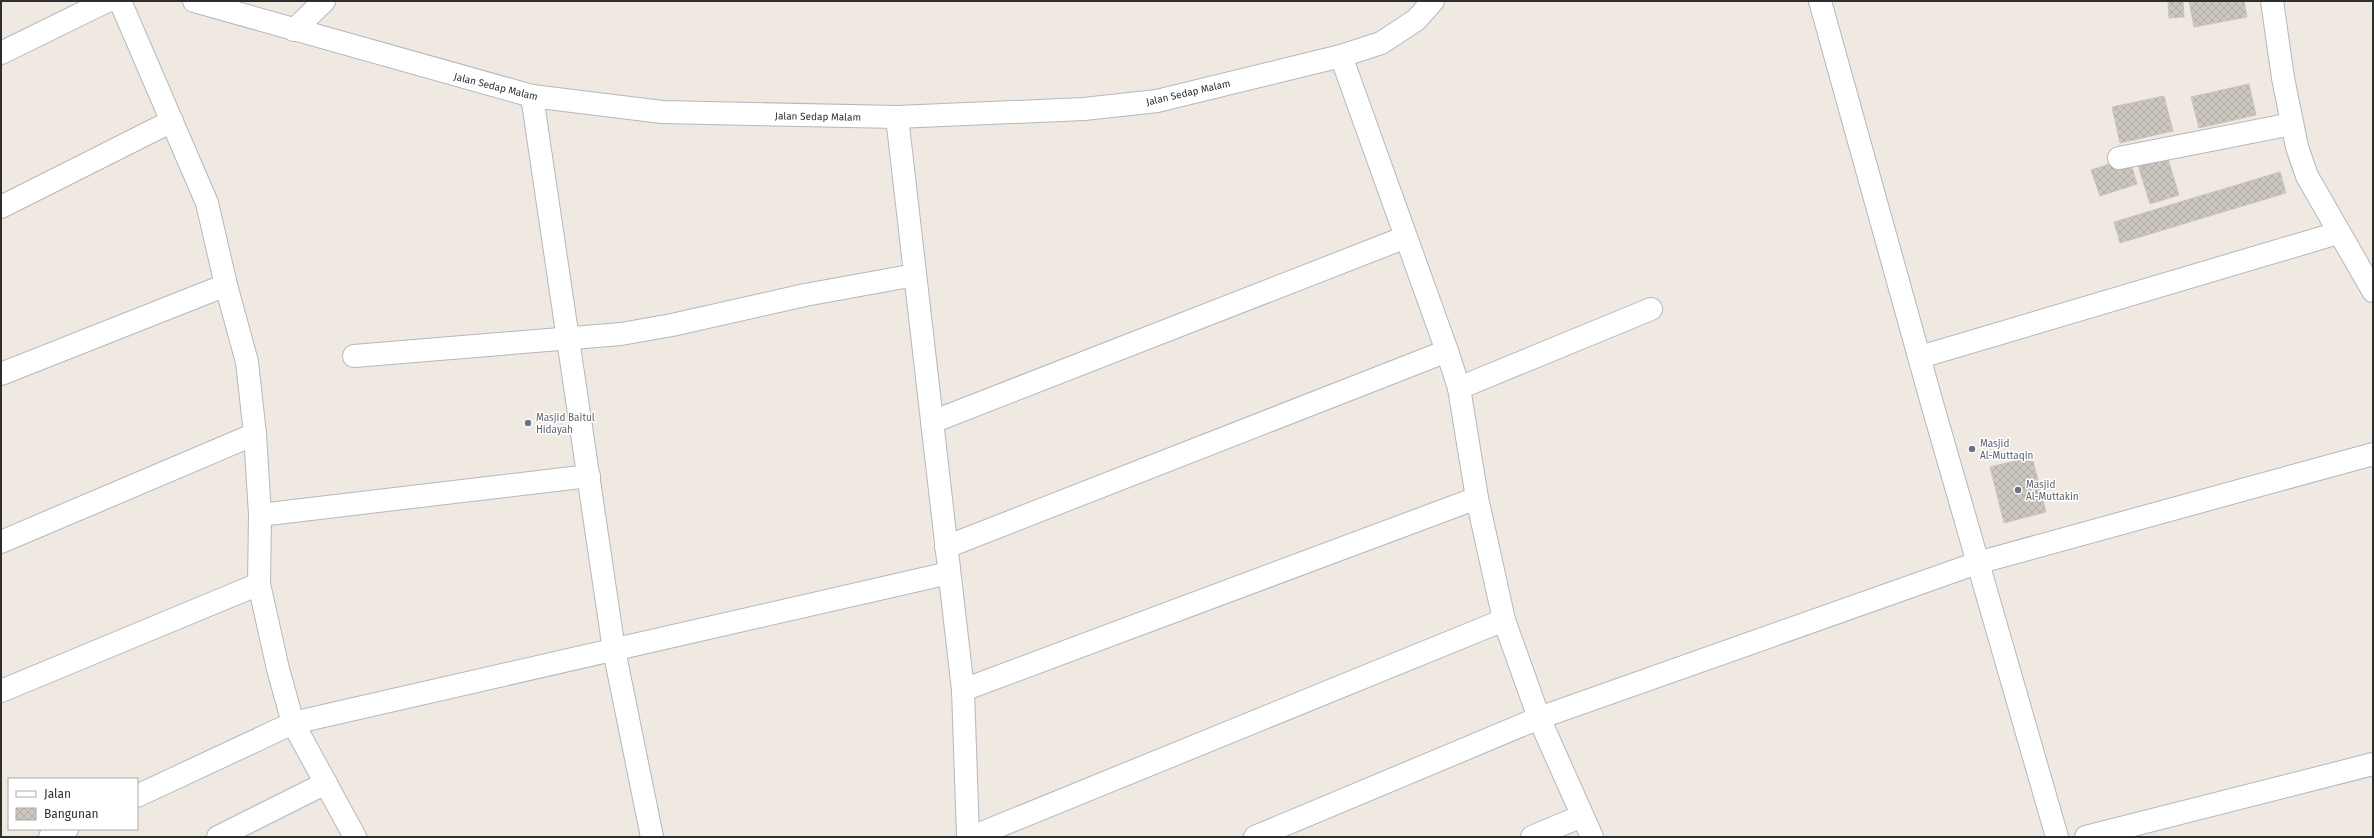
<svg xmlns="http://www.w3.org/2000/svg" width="2374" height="838" viewBox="0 0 2374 838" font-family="'Fira Sans',sans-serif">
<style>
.building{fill:url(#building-cross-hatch);stroke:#cbc5ba}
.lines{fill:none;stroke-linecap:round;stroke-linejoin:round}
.minor-casing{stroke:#b4b7c1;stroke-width:24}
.minor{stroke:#fff;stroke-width:22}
.worship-dot{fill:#6b7280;stroke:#fff;stroke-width:1.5}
.labels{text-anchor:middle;stroke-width:3;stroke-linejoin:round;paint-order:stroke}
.street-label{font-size:10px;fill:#2e2e2e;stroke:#fff}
.worship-label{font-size:10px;fill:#5b616d;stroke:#fff;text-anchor:start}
</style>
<defs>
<pattern id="building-cross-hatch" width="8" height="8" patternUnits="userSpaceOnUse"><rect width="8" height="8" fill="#cbc7bf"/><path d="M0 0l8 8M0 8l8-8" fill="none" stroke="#afaba4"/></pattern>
</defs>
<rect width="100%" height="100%" fill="#efe9e1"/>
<g class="building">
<path d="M 2168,1 L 2183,1 L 2184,17 L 2169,18 Z"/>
<path d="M 2189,1 L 2244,1 L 2247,17 L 2194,27 Z"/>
<path d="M 2249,84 L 2256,115 L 2199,128 L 2191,97 Z"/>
<path d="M 2164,96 L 2173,131 L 2120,143 L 2112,107 Z"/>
<path d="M 2167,156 L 2179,195 L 2150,204 L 2138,165 Z"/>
<path d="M 2129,158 L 2137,184 L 2100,196 L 2091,170 Z"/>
<path d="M 2280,172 L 2286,193 L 2216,214 L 2210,193 Z"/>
<path d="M 2210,193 L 2216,214 L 2120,243 L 2114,222 Z"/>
<path d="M 2032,457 L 2046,512 L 2004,523 L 1990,467 Z"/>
</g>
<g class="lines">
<defs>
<g id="minor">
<path d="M 194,1 L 532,96 L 662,112 L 897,117 L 1084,109 L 1157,101 L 1341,56 L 1381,43 L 1416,20 L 1433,1"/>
<path d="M 1820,1 L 1933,407 L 2057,837"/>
<path d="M 2272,1 L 2283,78 L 2297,147 L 2307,176 L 2373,291"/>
<path d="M 294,30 L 324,1"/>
<path d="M 1,53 L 107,1"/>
<path d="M 1341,56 L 1447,351 L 1459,388 L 1477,498 L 1504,620 L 1539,718 L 1592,837"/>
<path d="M 532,96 L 614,650 L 652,837"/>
<path d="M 897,117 L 963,690 L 968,837"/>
<path d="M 2119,158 L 2292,124"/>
<path d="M 1,207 L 172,121"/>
<path d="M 226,285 L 247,362 L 255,434 L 260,515 L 259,584 L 278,669 L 293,723 L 355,837"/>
<path d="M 354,356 L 621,334 L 672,325 L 805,295 L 915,275"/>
<path d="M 1920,357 L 2338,233"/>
<path d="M 1,374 L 226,285 L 207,203 L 120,1"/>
<path d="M 1459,388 L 1651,309"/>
<path d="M 932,422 L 1406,237"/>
<path d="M 260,515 L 589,476"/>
<path d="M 1,542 L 255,434"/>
<path d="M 946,547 L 1447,351"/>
<path d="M 963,690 L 1477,498"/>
<path d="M 1,691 L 259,584"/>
<path d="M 137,796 L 293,723 L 949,573"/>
<path d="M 50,837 L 67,829"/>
<path d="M 218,837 L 326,783"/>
<path d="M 972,837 L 1504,620"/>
<path d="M 1255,837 L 1539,718 L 1977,563 L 2373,454"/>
<path d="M 1532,837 L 1582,816"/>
<path d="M 2086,837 L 2373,764"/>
</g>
</defs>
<use href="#minor" class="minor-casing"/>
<use href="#minor" class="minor"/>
</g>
<g class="worship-dot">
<circle cx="528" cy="423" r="4"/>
<circle cx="1972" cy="449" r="4"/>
<circle cx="2018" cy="490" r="4"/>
</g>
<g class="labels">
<g class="street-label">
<text transform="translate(496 86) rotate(14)" y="4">Jalan Sedap Malam</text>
<text transform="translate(1188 92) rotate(-13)" y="4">Jalan Sedap Malam</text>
<text transform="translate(818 116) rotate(1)" y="4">Jalan Sedap Malam</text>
</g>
<g class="worship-label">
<text x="536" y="421">Masjid Baitul<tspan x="536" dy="12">Hidayah</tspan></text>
<text x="1980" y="447">Masjid<tspan x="1980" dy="12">Al-Muttaqin</tspan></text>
<text x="2026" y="488">Masjid<tspan x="2026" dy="12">Al-Muttakin</tspan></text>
</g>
</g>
<rect width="2374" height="838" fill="none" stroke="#2e2e2e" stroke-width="4"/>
<rect x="8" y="778" width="130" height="52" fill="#ffffff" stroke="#ababab"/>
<rect x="16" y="791" width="20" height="6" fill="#ffffff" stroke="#ababab"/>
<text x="44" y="798" font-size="12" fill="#2e2e2e">Jalan</text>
<rect x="16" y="808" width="20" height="12" fill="url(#building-cross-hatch)" stroke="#ababab"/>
<text x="44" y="818" font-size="12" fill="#2e2e2e">Bangunan</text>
</svg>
